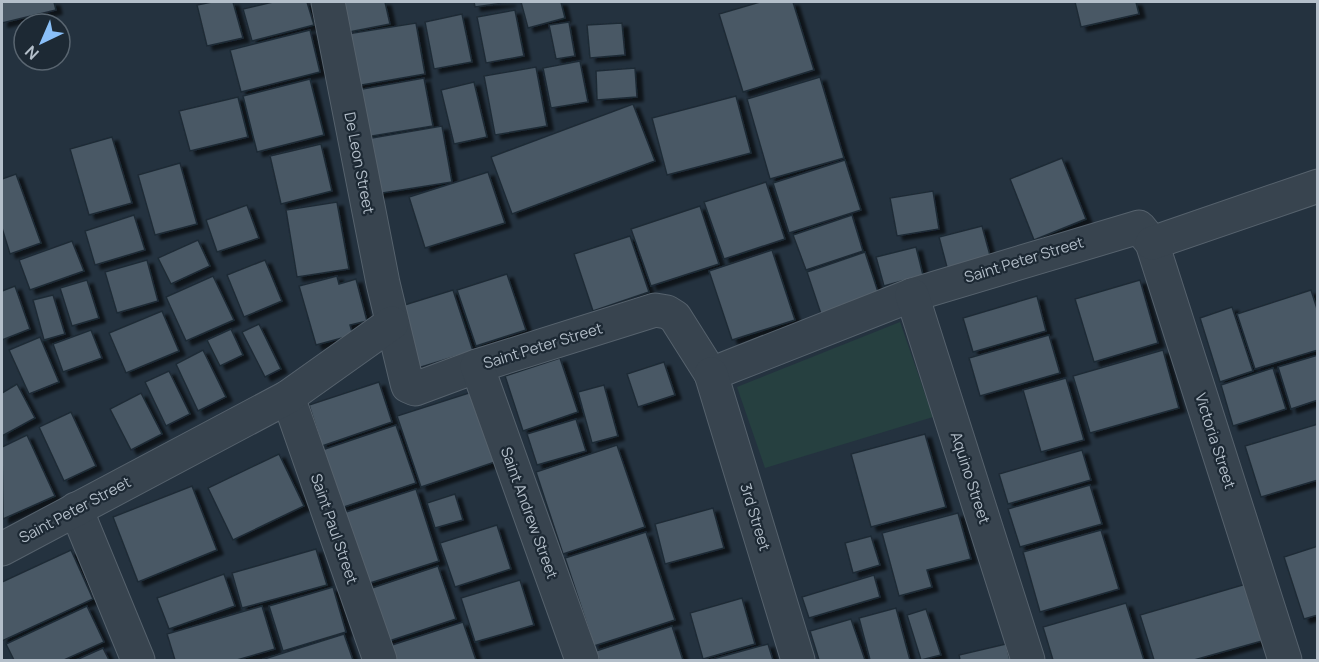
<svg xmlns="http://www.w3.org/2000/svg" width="1319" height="662" viewBox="0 0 1319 662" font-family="Manrope,sans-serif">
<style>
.green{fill:#264040}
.building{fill:#485865;stroke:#1f2b36;stroke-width:1.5;filter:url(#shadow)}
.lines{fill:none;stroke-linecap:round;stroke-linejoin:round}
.street-casing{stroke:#56626d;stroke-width:35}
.street{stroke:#38444f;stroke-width:33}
.labels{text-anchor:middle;stroke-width:4.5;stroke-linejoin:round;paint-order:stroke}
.street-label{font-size:15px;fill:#b4bfca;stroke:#1d2934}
</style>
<defs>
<filter id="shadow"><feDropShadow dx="6" dy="4" stdDeviation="1.5" flood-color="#0009"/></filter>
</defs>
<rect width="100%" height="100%" fill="#24323f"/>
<path class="green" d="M 900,322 L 933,417 L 765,468 L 737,387 Z"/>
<g class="building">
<path d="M 2,2 L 54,2 L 56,10 L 2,23 Z"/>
<path d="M 212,2 L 233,2 L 243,38 L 207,46 L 197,5 Z"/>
<path d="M 273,2 L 307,2 L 314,25 L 252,41 L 243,9 Z"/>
<path d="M 344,2 L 385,2 L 390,24 L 349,32 Z"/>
<path d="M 474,2 L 510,2 L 475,7 Z"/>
<path d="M 521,2 L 561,2 L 565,18 L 528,28 Z"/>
<path d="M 760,2 L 793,2 L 814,70 L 743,92 L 719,14 Z"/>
<path d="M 1075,2 L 1136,2 L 1139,14 L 1081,27 Z"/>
<path d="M 515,10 L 524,56 L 486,63 L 477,17 Z"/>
<path d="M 462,14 L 472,62 L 434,69 L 425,22 Z"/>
<path d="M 569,22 L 575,56 L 556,59 L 549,25 Z"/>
<path d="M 416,23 L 425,74 L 356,86 L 347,34 Z"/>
<path d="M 622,23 L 625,55 L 590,58 L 587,25 Z"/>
<path d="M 310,30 L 320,72 L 241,92 L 230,50 Z"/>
<path d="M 580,61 L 588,102 L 551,108 L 543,68 Z"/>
<path d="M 536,67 L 547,126 L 495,135 L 484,76 Z"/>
<path d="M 635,68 L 637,97 L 597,100 L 596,71 Z"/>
<path d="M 820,77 L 844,158 L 770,179 L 747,99 Z"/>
<path d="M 424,78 L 433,126 L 366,137 L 357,90 Z"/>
<path d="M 310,79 L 324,135 L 257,152 L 243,96 Z"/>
<path d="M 474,82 L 487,137 L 454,144 L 441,90 Z"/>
<path d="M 736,96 L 751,153 L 667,175 L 652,118 Z"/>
<path d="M 238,97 L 248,137 L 190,151 L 179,111 Z"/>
<path d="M 633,104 L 655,161 L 512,214 L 491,157 Z"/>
<path d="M 442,126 L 452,182 L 376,194 L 366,139 Z"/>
<path d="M 112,137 L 132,203 L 89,215 L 70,149 Z"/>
<path d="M 321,144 L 332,191 L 281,204 L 270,156 Z"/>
<path d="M 1062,158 L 1086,219 L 1034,240 L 1010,179 Z"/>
<path d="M 845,160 L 861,210 L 789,233 L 773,183 Z"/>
<path d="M 180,163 L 197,224 L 155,235 L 138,175 Z"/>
<path d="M 488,172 L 505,223 L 425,248 L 409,197 Z"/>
<path d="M 16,174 L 41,243 L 10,254 L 2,228 L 2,179 Z"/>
<path d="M 766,182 L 785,239 L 724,259 L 704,202 Z"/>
<path d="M 933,191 L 939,229 L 897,236 L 890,198 Z"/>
<path d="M 337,202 L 349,269 L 297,277 L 286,210 Z"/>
<path d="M 247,205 L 259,238 L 217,252 L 206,220 Z"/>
<path d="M 700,206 L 719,264 L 651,286 L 631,229 Z"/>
<path d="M 134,215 L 145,250 L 95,265 L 85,231 Z"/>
<path d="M 852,215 L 863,251 L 806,270 L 793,235 Z"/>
<path d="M 982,226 L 991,259 L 948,271 L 939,237 Z"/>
<path d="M 630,236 L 649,292 L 593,311 L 574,254 Z"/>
<path d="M 198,240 L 210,266 L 171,284 L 158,258 Z"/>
<path d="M 72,241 L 84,271 L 30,290 L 19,260 Z"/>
<path d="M 916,247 L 923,275 L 884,286 L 876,257 Z"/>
<path d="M 772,250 L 795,320 L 732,340 L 709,271 Z"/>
<path d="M 865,252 L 881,301 L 823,320 L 807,272 Z"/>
<path d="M 147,260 L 158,301 L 117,313 L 105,272 Z"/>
<path d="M 265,260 L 282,301 L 244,317 L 227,275 Z"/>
<path d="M 507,274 L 526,330 L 476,346 L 457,290 Z"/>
<path d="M 213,276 L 234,320 L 186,341 L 166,297 Z"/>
<path d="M 337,276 L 339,284 L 356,279 L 367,321 L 350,325 L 353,335 L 316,345 L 299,286 Z"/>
<path d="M 87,280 L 99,318 L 72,326 L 60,288 Z"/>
<path d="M 1140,280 L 1158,343 L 1094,362 L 1075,299 Z"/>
<path d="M 15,286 L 30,329 L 2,340 L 2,291 Z"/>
<path d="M 453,290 L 473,351 L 418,368 L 398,307 Z"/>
<path d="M 1311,290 L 1318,312 L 1318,350 L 1255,369 L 1237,314 Z"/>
<path d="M 53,295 L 65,334 L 44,340 L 33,300 Z"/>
<path d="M 1037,296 L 1046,331 L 973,352 L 963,318 Z"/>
<path d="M 1232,307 L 1253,371 L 1220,382 L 1200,318 Z"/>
<path d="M 162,311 L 179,351 L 126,373 L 109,333 Z"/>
<path d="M 259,324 L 281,369 L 265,377 L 242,332 Z"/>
<path d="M 231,329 L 243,355 L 220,366 L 207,340 Z"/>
<path d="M 91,330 L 102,358 L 63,372 L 53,344 Z"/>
<path d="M 1049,335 L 1060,373 L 980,396 L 969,358 Z"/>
<path d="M 40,337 L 59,382 L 29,394 L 9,350 Z"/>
<path d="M 203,350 L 226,397 L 198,411 L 176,364 Z"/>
<path d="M 1163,350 L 1179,408 L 1090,433 L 1073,376 Z"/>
<path d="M 1318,355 L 1318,400 L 1291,409 L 1278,367 Z"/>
<path d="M 560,358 L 578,412 L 523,431 L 505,376 Z"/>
<path d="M 664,362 L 675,395 L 638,407 L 627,374 Z"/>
<path d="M 1273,368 L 1286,409 L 1233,426 L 1221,385 Z"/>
<path d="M 169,371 L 190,414 L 166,426 L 145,382 Z"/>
<path d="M 1066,378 L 1084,440 L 1041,452 L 1023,390 Z"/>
<path d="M 379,382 L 392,422 L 322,446 L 309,405 Z"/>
<path d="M 17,384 L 35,418 L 2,436 L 2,393 Z"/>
<path d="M 604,385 L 618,436 L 592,443 L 578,392 Z"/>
<path d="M 472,392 L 495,462 L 421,487 L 397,416 Z"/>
<path d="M 141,393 L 162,434 L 131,450 L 110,409 Z"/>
<path d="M 71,412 L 96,466 L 64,481 L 39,427 Z"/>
<path d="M 576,419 L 586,451 L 537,465 L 527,434 Z"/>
<path d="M 1318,424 L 1318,480 L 1261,497 L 1245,446 Z"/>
<path d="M 396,425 L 416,483 L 341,508 L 322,450 Z"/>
<path d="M 925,434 L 946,507 L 871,527 L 851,454 Z"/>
<path d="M 27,435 L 55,496 L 3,519 L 2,447 Z"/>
<path d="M 617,445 L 645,527 L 563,554 L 536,472 Z"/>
<path d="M 1082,450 L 1091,480 L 1008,504 L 999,474 Z"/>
<path d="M 279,454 L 304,506 L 233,540 L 208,488 Z"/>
<path d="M 1090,485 L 1102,524 L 1020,547 L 1008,509 Z"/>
<path d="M 192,486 L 217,550 L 138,582 L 113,517 Z"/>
<path d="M 416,489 L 439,561 L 367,584 L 343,513 Z"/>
<path d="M 455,494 L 463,520 L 435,528 L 427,503 Z"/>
<path d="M 713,508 L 724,548 L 665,564 L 655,524 Z"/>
<path d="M 958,513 L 971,559 L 927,570 L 932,587 L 899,596 L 882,533 Z"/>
<path d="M 497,525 L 511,569 L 455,587 L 440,543 Z"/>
<path d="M 1101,530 L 1119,589 L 1040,612 L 1023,552 Z"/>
<path d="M 646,532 L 675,620 L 594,646 L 565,558 Z"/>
<path d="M 871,536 L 880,565 L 853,573 L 845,543 Z"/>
<path d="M 1318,546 L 1318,615 L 1304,619 L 1284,557 Z"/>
<path d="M 316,549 L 327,585 L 242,608 L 232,573 Z"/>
<path d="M 71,550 L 93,599 L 2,641 L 2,582 Z"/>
<path d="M 438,566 L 456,619 L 383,643 L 366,590 Z"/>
<path d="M 224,574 L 235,606 L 169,629 L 157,598 Z"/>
<path d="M 874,575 L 880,597 L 809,618 L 802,597 Z"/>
<path d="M 520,580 L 534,625 L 475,642 L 461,598 Z"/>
<path d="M 1246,584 L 1262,641 L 1194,660 L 1154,660 L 1140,615 Z"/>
<path d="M 333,587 L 346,632 L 283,651 L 269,606 Z"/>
<path d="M 742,598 L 755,644 L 703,659 L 690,613 Z"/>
<path d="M 1126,603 L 1144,660 L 1053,660 L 1043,627 Z"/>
<path d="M 87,606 L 104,642 L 64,660 L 14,660 L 6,644 Z"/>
<path d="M 262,606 L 275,649 L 237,660 L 175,660 L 167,634 Z"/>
<path d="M 896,608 L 910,660 L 870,660 L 859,618 Z"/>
<path d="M 926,609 L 941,655 L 921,660 L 907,615 Z"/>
<path d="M 851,619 L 865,660 L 819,660 L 810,631 Z"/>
<path d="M 463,622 L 476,660 L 394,660 L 389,646 Z"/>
<path d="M 672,626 L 683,660 L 599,660 L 596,651 Z"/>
<path d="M 344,634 L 353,660 L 261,660 Z"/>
<path d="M 768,644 L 773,660 L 709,660 Z"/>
<path d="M 1006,644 L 1010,660 L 960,660 L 959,655 Z"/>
<path d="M 103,648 L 109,660 L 76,660 Z"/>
</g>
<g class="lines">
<defs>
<g id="street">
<path d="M 328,2 L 383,283 L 407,383 L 408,386 L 415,389 L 477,366 L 655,310 L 667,312 L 675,317 L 711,374 L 912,295 L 1139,227 L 1152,243 L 1285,660"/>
<path d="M 1152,243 L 1318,186"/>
<path d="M 912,295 L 1028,660"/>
<path d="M 477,366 L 582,660"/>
<path d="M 711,374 L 798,660"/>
<path d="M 288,397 L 380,660"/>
<path d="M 76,509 L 138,660"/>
<path d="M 2,549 L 288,397 L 392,323"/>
</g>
</defs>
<use href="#street" class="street-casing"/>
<use href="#street" class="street"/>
</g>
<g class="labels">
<g class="street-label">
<text transform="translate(359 163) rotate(79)" y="5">De Leon Street</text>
<text transform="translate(1024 260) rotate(-17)" y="5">Saint Peter Street</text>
<text transform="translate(543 346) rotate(-17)" y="5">Saint Peter Street</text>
<text transform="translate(1215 441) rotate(72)" y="5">Victoria Street</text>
<text transform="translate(970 478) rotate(72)" y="5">Aquino Street</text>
<text transform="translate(75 510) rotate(-28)" y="5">Saint Peter Street</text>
<text transform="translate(529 513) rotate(70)" y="5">Saint Andrew Street</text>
<text transform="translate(755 517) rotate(73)" y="5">3rd Street</text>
<text transform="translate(334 529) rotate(71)" y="5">Saint Paul Street</text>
</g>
</g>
<rect width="1319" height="662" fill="none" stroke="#b4bfca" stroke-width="6"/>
<g transform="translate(42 42) rotate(224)"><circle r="28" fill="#1d2934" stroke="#596570" stroke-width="1.5"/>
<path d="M0-4.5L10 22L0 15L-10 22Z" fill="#8ac0f9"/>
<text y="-9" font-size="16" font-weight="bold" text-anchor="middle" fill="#b4bfca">N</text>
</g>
</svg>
